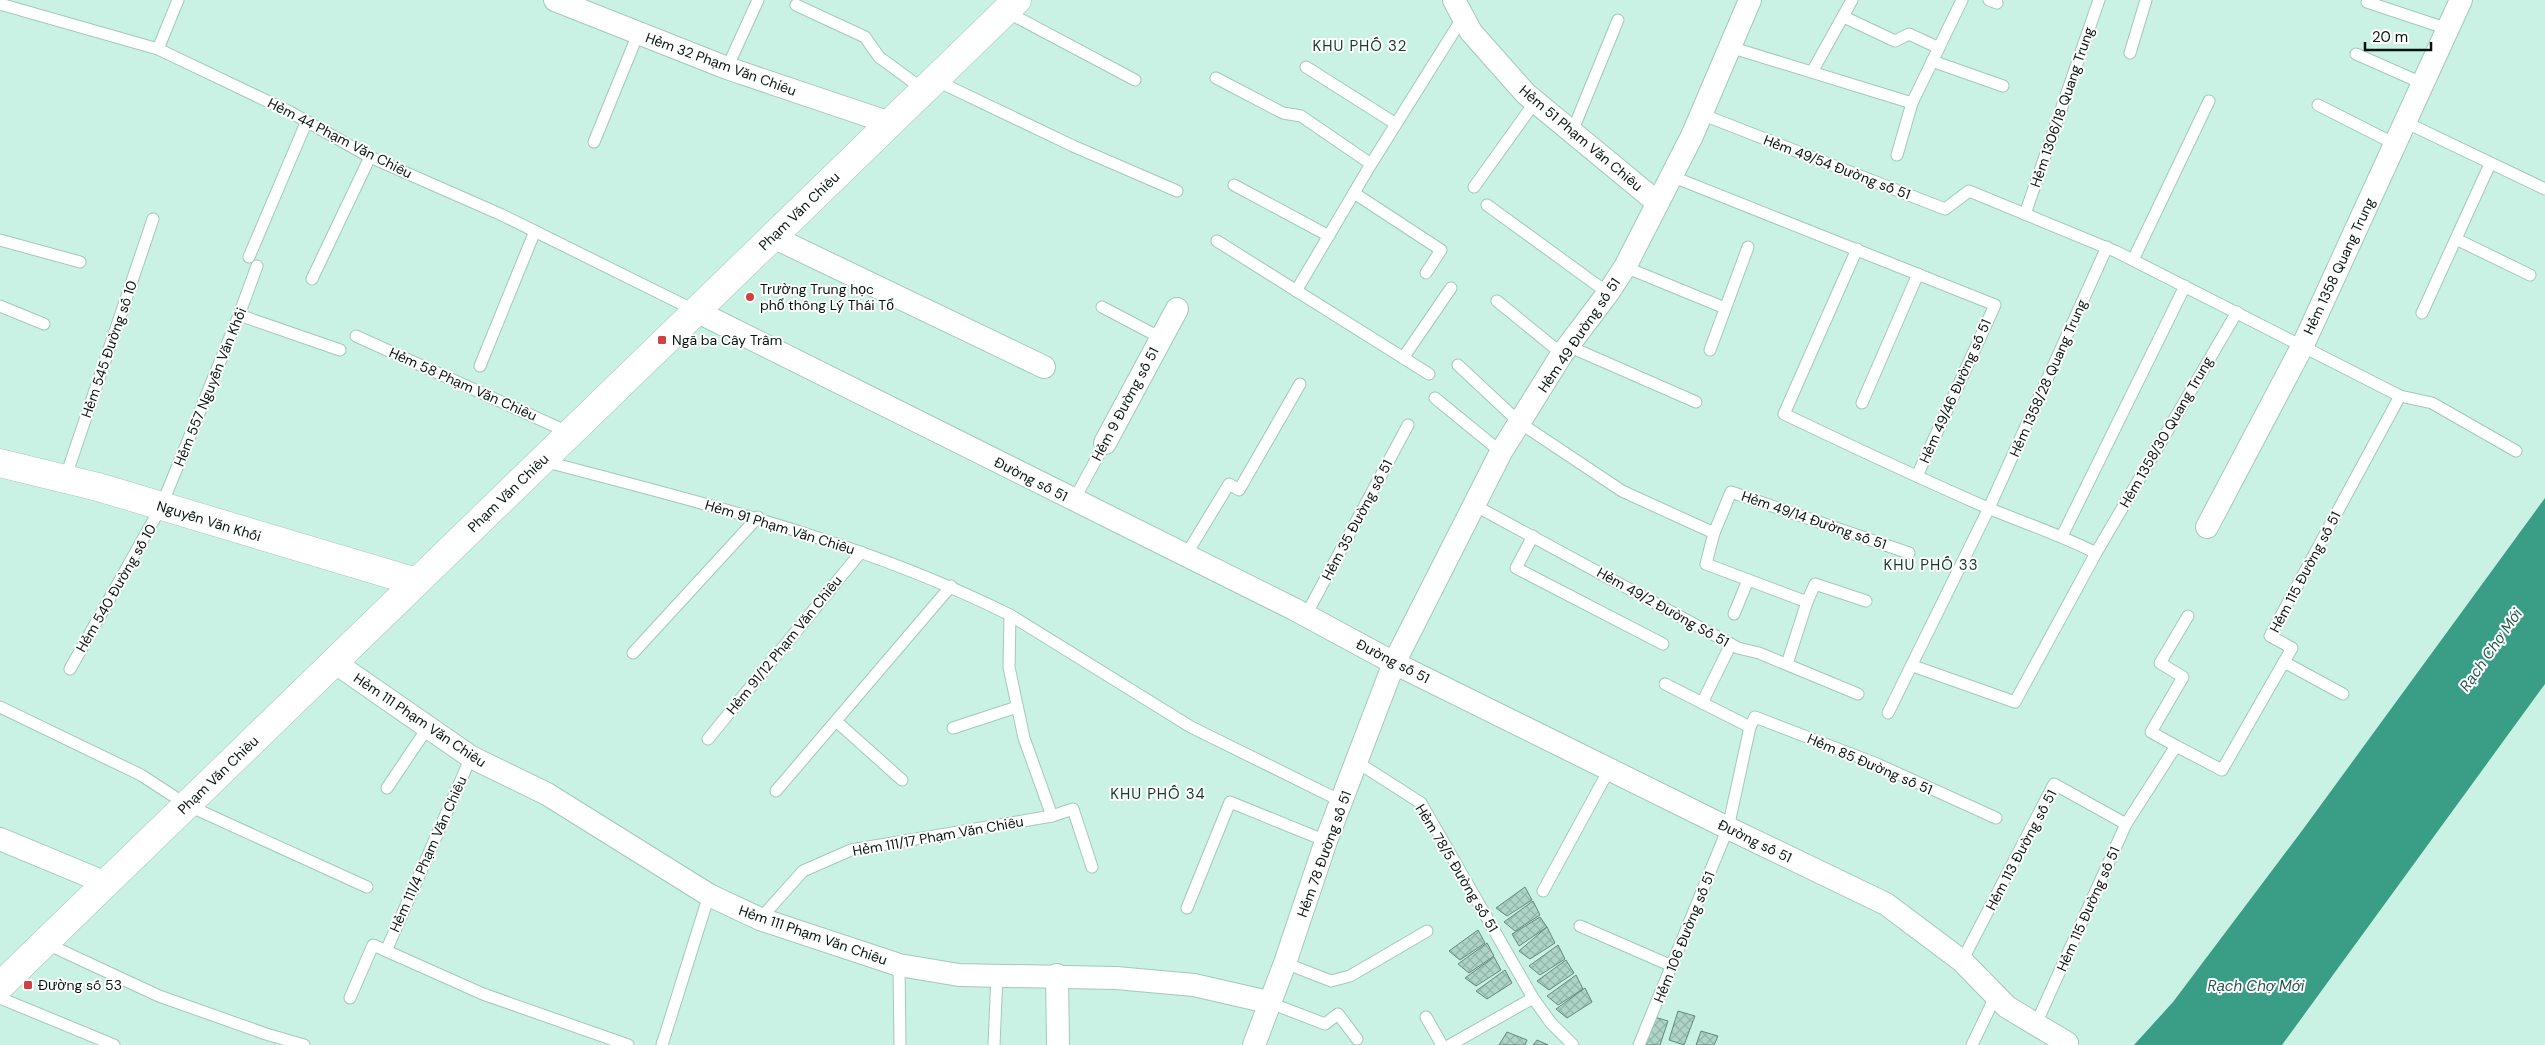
<svg xmlns="http://www.w3.org/2000/svg" width="2545" height="1045" viewBox="0 0 2545 1045" font-family="'DM Sans',sans-serif">
<style>
.water{fill:#399e85}
.building{fill:url(#building-cross-hatch);stroke:#64897d}
.lines{fill:none;stroke-linecap:round;stroke-linejoin:round}
.service-casing{stroke:#a2c9bc;stroke-width:13}
.minor-casing{stroke:#a2c9bc;stroke-width:24}
.tertiary-casing{stroke:#a2c9bc;stroke-width:29}
.secondary-casing{stroke:#a2c9bc;stroke-width:29}
.service{stroke:#fff;stroke-width:11}
.minor{stroke:#fff;stroke-width:22}
.tertiary{stroke:#fff;stroke-width:28}
.secondary{stroke:#fff;stroke-width:28}
.poi-dot{fill:#d04044;stroke:#fff;stroke-width:2}
.labels{text-anchor:middle;stroke-width:4;stroke-linejoin:round;paint-order:stroke}
.street-label{font-size:14px;fill:#061410;stroke:#fff}
.poi-label{font-size:14px;fill:#061410;stroke:#fff;text-anchor:start}
.neighbourhood-label{font-size:15px;letter-spacing:1px;fill:#14372e;stroke:#fff}
.water-label{font-size:15px;font-style:italic;fill:#1f5647;stroke:#fff}
</style>
<defs>
<pattern id="building-cross-hatch" width="8" height="8" patternUnits="userSpaceOnUse" patternTransform="scale(1.25)"><rect width="8" height="8" fill="#add4c7"/><path d="M0 0l8 8M0 8l8-8" fill="none" stroke="#93b5aa"/></pattern>
</defs>
<rect width="100%" height="100%" fill="#c9f1e4"/>
<path class="water" d="M 2545,498 L 2545,684 L 2282,1045 L 2134,1045 L 2173,1002 L 2304,828 Z"/>
<g class="building">
<path d="M 1525,887 L 1532,900 L 1507,916 L 1496,908 Z"/>
<path d="M 1533,901 L 1540,915 L 1515,931 L 1504,922 Z"/>
<path d="M 1540,917 L 1547,927 L 1519,946 L 1512,934 Z"/>
<path d="M 1547,927 L 1555,943 L 1530,959 L 1519,951 Z"/>
<path d="M 1478,930 L 1485,943 L 1460,960 L 1449,951 Z"/>
<path d="M 1487,943 L 1494,956 L 1469,973 L 1458,964 Z"/>
<path d="M 1558,945 L 1565,959 L 1540,975 L 1529,966 Z"/>
<path d="M 1494,957 L 1501,970 L 1476,986 L 1465,978 Z"/>
<path d="M 1566,960 L 1574,973 L 1549,990 L 1537,981 Z"/>
<path d="M 1505,970 L 1512,983 L 1487,999 L 1476,991 Z"/>
<path d="M 1576,975 L 1583,989 L 1558,1005 L 1547,996 Z"/>
<path d="M 1585,988 L 1592,1002 L 1567,1018 L 1556,1009 Z"/>
<path d="M 1678,1011 L 1695,1016 L 1684,1045 L 1669,1040 Z"/>
<path d="M 1651,1016 L 1668,1021 L 1660,1045 L 1642,1045 Z"/>
<path d="M 1701,1031 L 1718,1036 L 1714,1045 L 1696,1045 Z"/>
<path d="M 1507,1032 L 1527,1040 L 1525,1045 L 1499,1045 Z"/>
<path d="M 1537,1040 L 1548,1045 L 1533,1045 Z"/>
</g>
<g class="lines">
<defs>
<g id="service">
<path d="M 1989,0 L 1997,3"/>
<path d="M 2367,2 L 2448,29"/>
<path d="M 0,4 L 158,49 L 290,112 L 370,157 L 502,215 L 696,311"/>
<path d="M 796,5 L 865,37 L 879,57 L 924,90"/>
<path d="M 1005,11 L 1135,80"/>
<path d="M 1844,17 L 1895,41 L 1909,34 L 1939,48"/>
<path d="M 1730,47 L 1912,103 L 1962,0"/>
<path d="M 158,49 L 178,0"/>
<path d="M 2130,53 L 2146,0"/>
<path d="M 2356,54 L 2424,84"/>
<path d="M 1932,61 L 2003,86"/>
<path d="M 1306,67 L 1396,124"/>
<path d="M 727,68 L 758,0"/>
<path d="M 1812,72 L 1852,0"/>
<path d="M 1216,78 L 1283,113 L 1301,116 L 1371,164"/>
<path d="M 935,80 L 1073,146 L 1177,191"/>
<path d="M 2318,105 L 2395,144"/>
<path d="M 1701,114 L 1945,209 L 1969,191 L 2117,252 L 2400,396 L 2432,403 L 2516,451"/>
<path d="M 2405,122 L 2545,189"/>
<path d="M 1572,132 L 1618,20"/>
<path d="M 594,142 L 638,34"/>
<path d="M 1897,155 L 1912,103"/>
<path d="M 1671,176 L 1995,305 L 1917,476"/>
<path d="M 1234,185 L 1329,236"/>
<path d="M 1474,187 L 1535,102"/>
<path d="M 1354,193 L 1441,250 L 1426,273"/>
<path d="M 1487,205 L 1608,293"/>
<path d="M 2025,214 L 2099,0"/>
<path d="M 2456,239 L 2530,275"/>
<path d="M 0,240 L 80,262"/>
<path d="M 1217,241 L 1429,374"/>
<path d="M 1857,249 L 1784,414 C 1851,446 1919,478 1988,508 C 2024,523 2061,535 2096,553"/>
<path d="M 249,257 L 306,123"/>
<path d="M 2133,260 L 2209,101"/>
<path d="M 1625,267 L 1725,308"/>
<path d="M 312,279 L 370,157"/>
<path d="M 1296,291 L 1371,164 L 1463,17"/>
<path d="M 1497,301 L 1562,354"/>
<path d="M 0,306 L 44,324"/>
<path d="M 1102,307 L 1161,338"/>
<path d="M 2422,313 L 2490,164"/>
<path d="M 239,315 L 340,350"/>
<path d="M 356,336 L 570,433"/>
<path d="M 1568,346 L 1696,402"/>
<path d="M 1710,350 L 1748,247"/>
<path d="M 1403,358 L 1451,288"/>
<path d="M 1458,365 L 1520,423 L 1622,491 L 1714,533 L 1706,564 L 1807,602 L 1815,584 L 1866,601"/>
<path d="M 480,366 L 535,231"/>
<path d="M 1435,398 L 1501,452"/>
<path d="M 1862,403 L 1918,274"/>
<path d="M 543,461 C 703,503 862,541 1010,615 L 1009,667 L 1024,738 L 1052,816"/>
<path d="M 65,479 L 153,219"/>
<path d="M 1074,500 L 1105,443"/>
<path d="M 1474,505 L 1738,648 L 1759,653 L 1858,694"/>
<path d="M 1714,533 L 1731,492 L 1909,553"/>
<path d="M 1533,536 L 1516,568 L 1663,644"/>
<path d="M 2062,536 L 2185,286"/>
<path d="M 1186,555 L 1229,484 L 1239,490 L 1300,384"/>
<path d="M 1734,614 L 1748,580"/>
<path d="M 1010,615 L 1191,727 L 1343,802"/>
<path d="M 1306,615 L 1408,425"/>
<path d="M 633,653 L 758,517"/>
<path d="M 2284,662 L 2343,694"/>
<path d="M 1787,664 L 1807,602"/>
<path d="M 1913,666 L 2015,702 L 2096,553 L 2237,312"/>
<path d="M 70,669 L 161,507 L 239,315 L 257,266"/>
<path d="M 1665,684 L 1750,727"/>
<path d="M 1702,703 L 1731,644"/>
<path d="M 0,707 L 141,775 L 187,805 L 367,887"/>
<path d="M 1888,713 L 1989,508 L 2107,247"/>
<path d="M 836,721 L 902,780"/>
<path d="M 953,728 L 1017,707"/>
<path d="M 708,739 L 861,552"/>
<path d="M 2176,746 L 2151,732 L 2183,677 L 2160,663 L 2188,616"/>
<path d="M 1357,762 L 1421,803 L 1533,998 L 1551,1023 L 1573,1045"/>
<path d="M 387,788 L 428,727"/>
<path d="M 776,791 L 951,586"/>
<path d="M 1543,891 L 1610,768"/>
<path d="M 1187,908 L 1230,802 L 1326,841"/>
<path d="M 760,919 L 803,871 L 851,850 L 1052,816 L 1073,809 L 1092,867"/>
<path d="M 1580,926 L 1672,966"/>
<path d="M 45,943 L 159,996 L 266,1034 L 304,1045"/>
<path d="M 386,951 L 471,757"/>
<path d="M 1962,961 L 2054,784 L 2126,824"/>
<path d="M 1285,963 L 1331,981 L 1350,976 L 1427,931"/>
<path d="M 899,965 L 900,1045"/>
<path d="M 0,998 L 114,1045"/>
<path d="M 350,998 L 373,945 L 483,994 L 628,1045"/>
<path d="M 1268,1002 L 1325,1024 L 1338,1014 L 1357,1039"/>
<path d="M 1426,1017 L 1442,1045"/>
<path d="M 2036,1024 L 2126,824 L 2176,746 L 2222,770 L 2292,648 L 2270,636 L 2400,396"/>
<path d="M 662,1045 L 709,895"/>
<path d="M 994,1045 L 997,974"/>
<path d="M 1450,1045 L 1533,998"/>
<path d="M 1639,1045 L 1728,828 L 1750,727 L 1755,717 L 1877,764 L 1996,818"/>
<path d="M 1972,1045 L 1996,995"/>
</g>
<g id="minor">
<path d="M 555,0 L 727,68 L 890,123"/>
<path d="M 1454,0 L 1471,32 L 1526,94 L 1658,203"/>
<path d="M 773,237 L 1044,367"/>
<path d="M 696,311 L 1294,609 L 1394,663 L 1728,828 L 1886,904 L 1962,961 L 2007,1007 L 2067,1043"/>
<path d="M 1105,443 L 1177,309"/>
<path d="M 2207,527 L 2303,345 L 2461,0"/>
<path d="M 334,662 L 471,757 L 547,794 L 709,895 L 760,919 L 899,965 L 959,975 L 1116,978 L 1194,985 L 1268,1002"/>
<path d="M 0,839 L 106,883"/>
<path d="M 1057,975 L 1058,1045"/>
<path d="M 1254,1045 L 1285,963 L 1326,841 L 1394,663 L 1501,452 L 1562,354 L 1608,293 L 1625,267 L 1692,136 L 1750,0"/>
</g>
<path id="tertiary" d="M 0,463 L 98,487 L 416,582"/>
<path id="secondary" d="M 0,986 L 1017,0"/>
</defs>
<use href="#service" class="service-casing"/>
<use href="#minor" class="minor-casing"/>
<use href="#tertiary" class="tertiary-casing"/>
<use href="#secondary" class="secondary-casing"/>
<use href="#service" class="service"/>
<use href="#minor" class="minor"/>
<use href="#tertiary" class="tertiary"/>
<use href="#secondary" class="secondary"/>
</g>
<g class="poi-dot">
<circle cx="750" cy="297" r="5"/>
<rect x="657" y="335" width="10" height="10" rx="2.5"/>
<rect x="23" y="980" width="10" height="10" rx="2.5"/>
</g>
<g class="labels">
<g class="street-label">
<text transform="translate(721 64) rotate(20)" y="5">Hẻm 32 Phạm Văn Chiêu</text>
<text transform="translate(2062 107) rotate(-71)" y="5">Hẻm 1306/18 Quang Trung</text>
<text transform="translate(340 138) rotate(27)" y="5">Hẻm 44 Phạm Văn Chiêu</text>
<text transform="translate(1581 138) rotate(40)" y="5">Hẻm 51 Phạm Văn Chiêu</text>
<text transform="translate(1837 167) rotate(21)" y="5">Hẻm 49/54 Đường số 51</text>
<text transform="translate(799 211) rotate(-44)" y="5">Phạm Văn Chiêu</text>
<text transform="translate(2339 266) rotate(-65)" y="5">Hẻm 1358 Quang Trung</text>
<text transform="translate(1579 335) rotate(-56)" y="5">Hẻm 49 Đường số 51</text>
<text transform="translate(109 349) rotate(-71)" y="5">Hẻm 545 Đường số 10</text>
<text transform="translate(2048 378) rotate(-66)" y="5">Hẻm 1358/28 Quang Trung</text>
<text transform="translate(463 384) rotate(24)" y="5">Hẻm 58 Phạm Văn Chiêu</text>
<text transform="translate(210 387) rotate(-68)" y="5">Hẻm 557 Nguyễn Văn Khối</text>
<text transform="translate(1955 391) rotate(-66)" y="5">Hẻm 49/46 Đường số 51</text>
<text transform="translate(1125 404) rotate(-62)" y="5">Hẻm 9 Đường số 51</text>
<text transform="translate(2166 432) rotate(-60)" y="5">Hẻm 1358/30 Quang Trung</text>
<text transform="translate(1031 479) rotate(27)" y="5">Đường số 51</text>
<text transform="translate(508 493) rotate(-44)" y="5">Phạm Văn Chiêu</text>
<text transform="translate(1357 520) rotate(-62)" y="5">Hẻm 35 Đường số 51</text>
<text transform="translate(1814 520) rotate(19)" y="5">Hẻm 49/14 Đường số 51</text>
<text transform="translate(209 521) rotate(17)" y="5">Nguyễn Văn Khối</text>
<text transform="translate(780 527) rotate(17)" y="5">Hẻm 91 Phạm Văn Chiêu</text>
<text transform="translate(2305 572) rotate(-62)" y="5">Hẻm 115 Đường số 51</text>
<text transform="translate(116 588) rotate(-60)" y="5">Hẻm 540 Đường số 10</text>
<text transform="translate(1663 607) rotate(29)" y="5">Hẻm 49/2 Đường Số 51</text>
<text transform="translate(784 645) rotate(-51)" y="5">Hẻm 91/12 Phạm Văn Chiêu</text>
<text transform="translate(1393 661) rotate(27)" y="5">Đường số 51</text>
<text transform="translate(420 720) rotate(34)" y="5">Hẻm 111 Phạm Văn Chiêu</text>
<text transform="translate(1870 764) rotate(23)" y="5">Hẻm 85 Đường số 51</text>
<text transform="translate(218 775) rotate(-44)" y="5">Phạm Văn Chiêu</text>
<text transform="translate(938 836) rotate(-10)" y="5">Hẻm 111/17 Phạm Văn Chiêu</text>
<text transform="translate(1755 841) rotate(26)" y="5">Đường số 51</text>
<text transform="translate(2021 850) rotate(-62)" y="5">Hẻm 113 Đường số 51</text>
<text transform="translate(428 854) rotate(-66)" y="5">Hẻm 111/4 Phạm Văn Chiêu</text>
<text transform="translate(1324 854) rotate(-70)" y="5">Hẻm 78 Đường số 51</text>
<text transform="translate(1457 868) rotate(59)" y="5">Hẻm 78/5 Đường số 51</text>
<text transform="translate(2088 909) rotate(-66)" y="5">Hẻm 115 Đường số 51</text>
<text transform="translate(813 935) rotate(19)" y="5">Hẻm 111 Phạm Văn Chiêu</text>
<text transform="translate(1684 937) rotate(-68)" y="5">Hẻm 106 Đường số 51</text>
</g>
<g class="poi-label">
<text x="760" y="294">Trường Trung học<tspan x="760" dy="16">phổ thông Lý Thái Tổ</tspan></text>
<text x="672" y="345">Ngã ba Cây Trâm</text>
<text x="38" y="990">Đường số 53</text>
</g>
<g class="neighbourhood-label">
<text x="1360" y="51">KHU PHỐ 32</text>
<text x="1931" y="570">KHU PHỐ 33</text>
<text x="1158" y="799">KHU PHỐ 34</text>
</g>
<g class="water-label">
<text transform="translate(2491 650) rotate(-55)" y="5">Rạch Chợ Mới</text>
<text x="2256" y="991">Rạch Chợ Mới</text>
</g>
</g>
<path d="M2365 42v8h66v-8" fill="none" stroke="#061410" stroke-width="2.5"/>
<text x="2372" y="42" font-size="15" fill="#061410" stroke="#ffffff" stroke-width="4" paint-order="stroke">20 m</text>
</svg>
